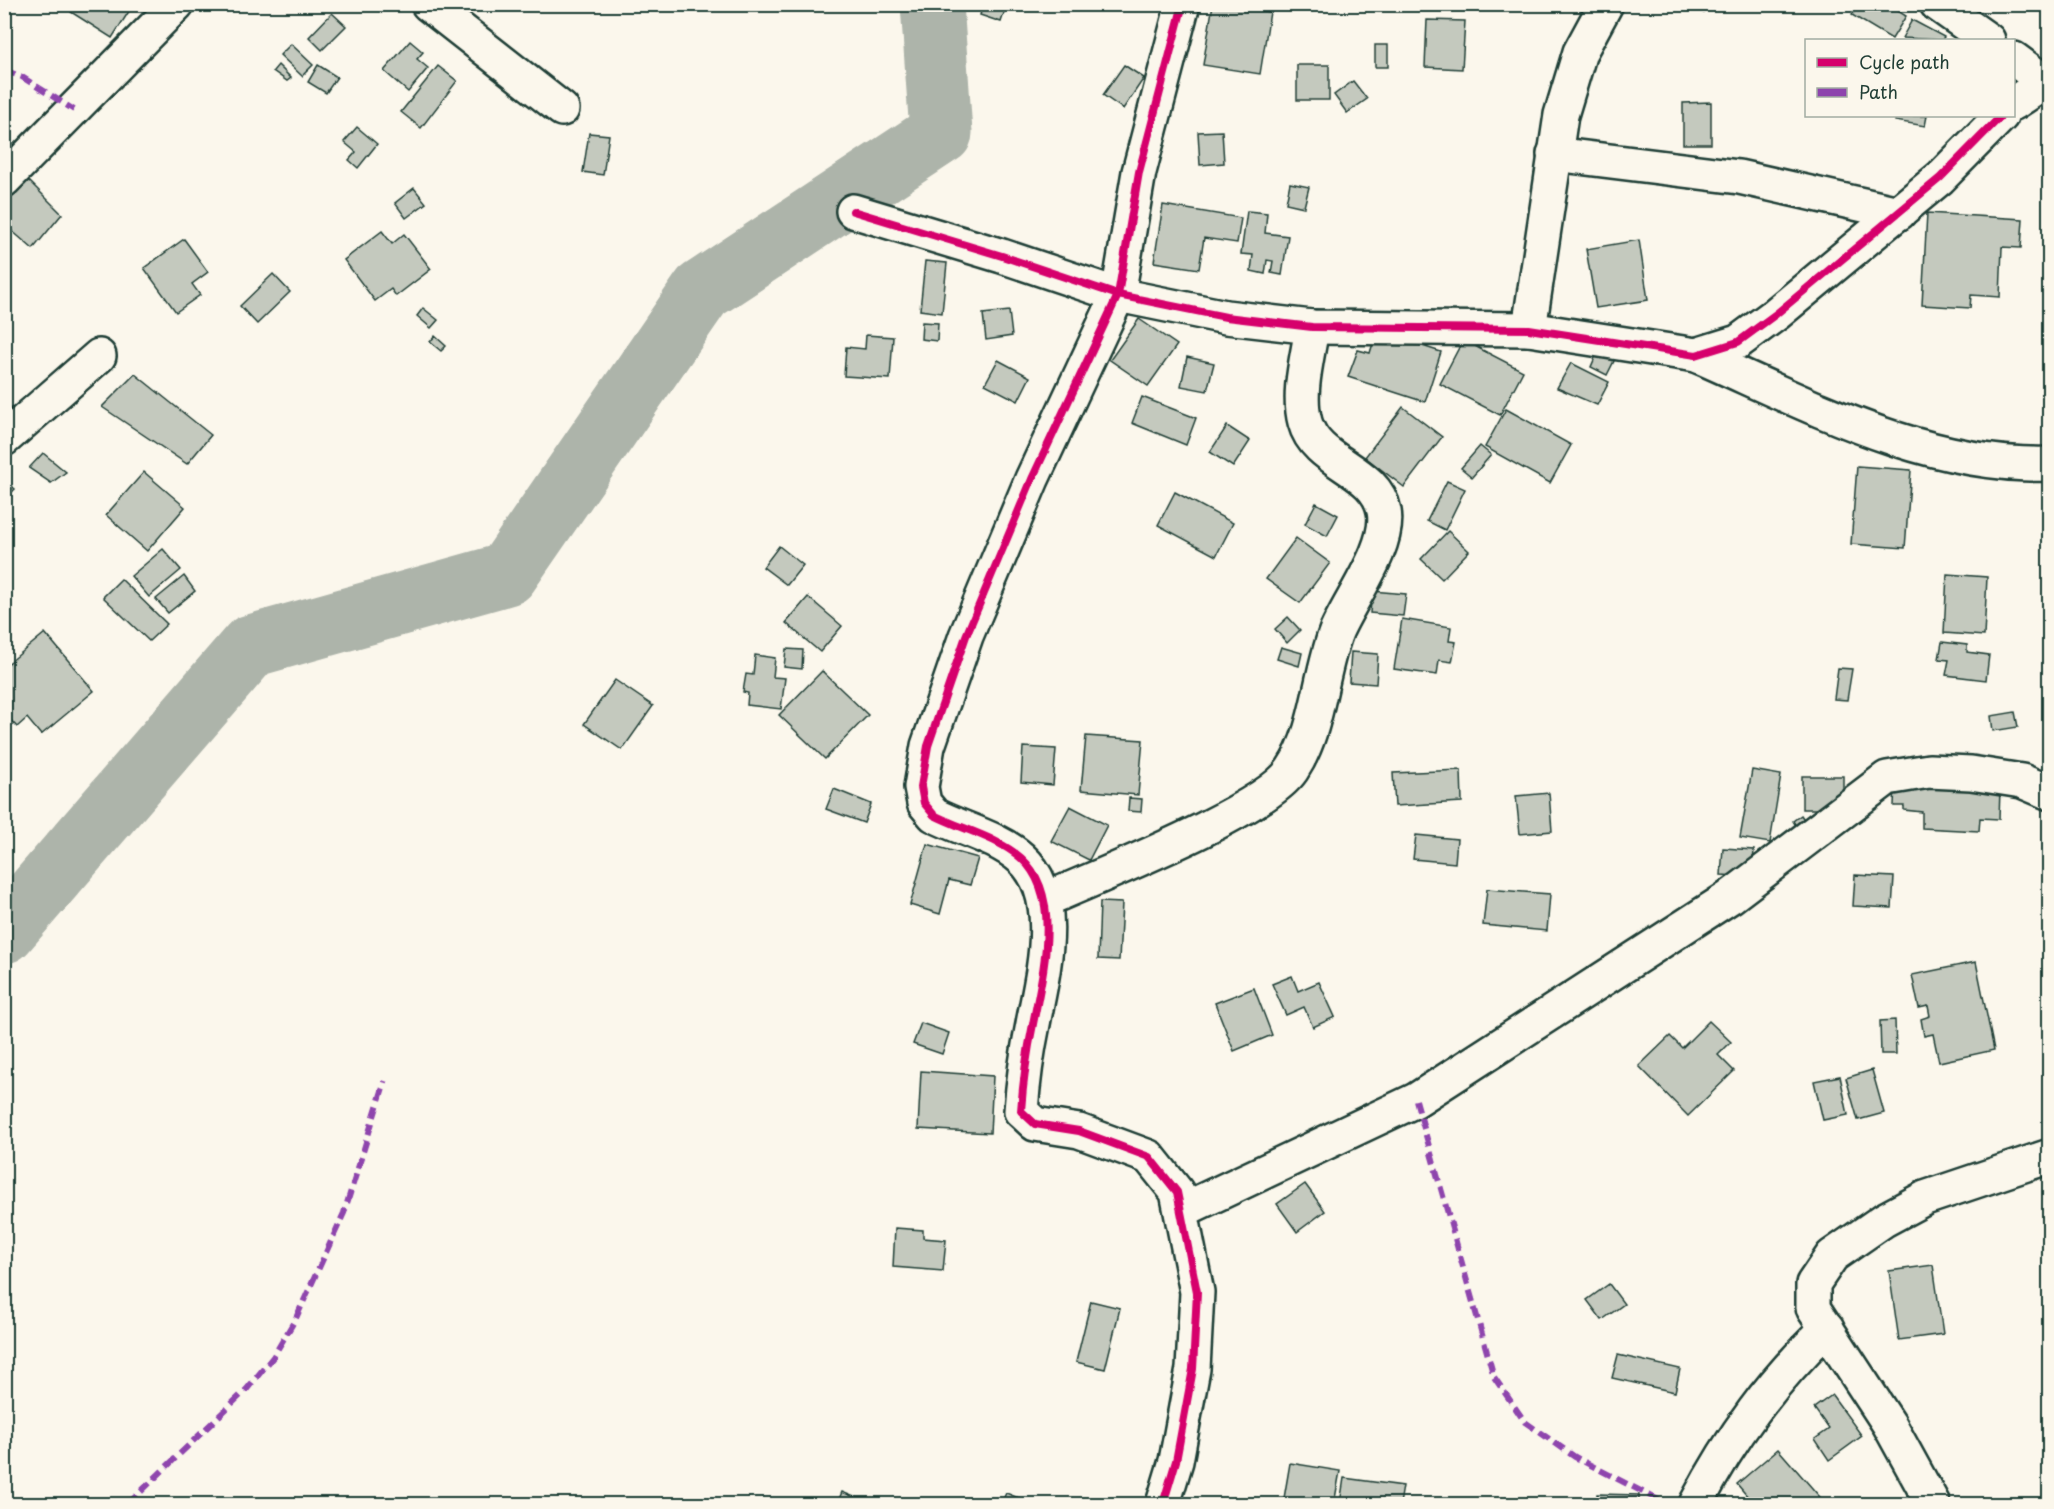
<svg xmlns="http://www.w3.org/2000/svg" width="2054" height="1509" viewBox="0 0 2054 1509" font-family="'Playpen Sans',sans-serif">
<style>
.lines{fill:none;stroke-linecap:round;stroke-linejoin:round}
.river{stroke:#adb4aa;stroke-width:63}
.building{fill:#c4c9be;stroke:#1f3d34;stroke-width:1.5}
.street-casing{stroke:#1f3d34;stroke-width:38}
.street{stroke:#fbf7ec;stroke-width:33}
.quiet{stroke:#8e44ad;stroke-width:6;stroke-dasharray:12 6;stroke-linecap:butt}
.cycleway-casing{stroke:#fbf7ec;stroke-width:11}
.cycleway{stroke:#d6006c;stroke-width:8}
</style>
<rect width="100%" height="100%" fill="#fbf7ec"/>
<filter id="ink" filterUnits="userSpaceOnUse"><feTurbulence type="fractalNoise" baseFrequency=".0167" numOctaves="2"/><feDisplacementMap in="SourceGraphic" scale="12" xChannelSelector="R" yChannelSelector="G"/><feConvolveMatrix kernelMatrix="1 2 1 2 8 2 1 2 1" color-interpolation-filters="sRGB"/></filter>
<g filter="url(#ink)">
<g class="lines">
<path class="river" d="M 4,932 L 251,646 L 507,574 L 702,291 L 941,133 L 932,4"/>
</g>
<g class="building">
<path d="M 76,4 L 132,4 L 133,5 L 112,38 L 71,12 Z"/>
<path d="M 983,4 L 1007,4 L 1001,22 L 980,15 Z"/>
<path d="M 1213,4 L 1270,12 L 1260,74 L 1203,65 Z"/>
<path d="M 1685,4 L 1708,4 L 1704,13 Z"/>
<path d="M 1838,4 L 1852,4 L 1848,10 Z"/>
<path d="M 1859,4 L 1887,4 L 1906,16 L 1892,39 L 1852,15 Z"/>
<path d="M 332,13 L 346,26 L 322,50 L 309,37 Z"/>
<path d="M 1427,20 L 1465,21 L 1462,69 L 1425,67 Z"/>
<path d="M 1912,20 L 1944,37 L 1942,40 L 1902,38 Z"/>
<path d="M 410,41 L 423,52 L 417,59 L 428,68 L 408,92 L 384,71 Z"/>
<path d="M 291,44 L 313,65 L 302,76 L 280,55 Z"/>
<rect x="1375" y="45" width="13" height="22"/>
<path d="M 278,65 L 291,78 L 287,81 L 273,71 Z"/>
<path d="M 318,65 L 337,77 L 326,93 L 308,82 Z"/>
<path d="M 1124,65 L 1144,78 L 1123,109 L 1103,95 Z"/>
<rect x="1297" y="65" width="32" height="35"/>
<path d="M 438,66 L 457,81 L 421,128 L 401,112 Z"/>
<path d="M 1353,81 L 1367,99 L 1347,113 L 1334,95 Z"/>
<path d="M 1711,102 L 1711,144 L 1683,144 L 1683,103 Z"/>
<path d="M 1896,116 L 1927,116 L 1925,126 L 1895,121 Z"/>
<path d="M 357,127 L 377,144 L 358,168 L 349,160 L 356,152 L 344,142 Z"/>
<path d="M 1222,131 L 1224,163 L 1200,165 L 1198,132 Z"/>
<path d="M 589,133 L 609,135 L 603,175 L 583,172 Z"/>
<path d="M 23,175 L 62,214 L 33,249 L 4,224 L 4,195 Z"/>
<path d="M 1290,183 L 1309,187 L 1304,207 L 1286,203 Z"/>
<path d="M 414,188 L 426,203 L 406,218 L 395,203 Z"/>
<path d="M 1163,205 L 1241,218 L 1237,243 L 1204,238 L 1199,269 L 1154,262 Z"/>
<path d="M 1247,211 L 1267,213 L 1265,233 L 1288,236 L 1282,275 L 1271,273 L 1273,261 L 1267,260 L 1265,274 L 1251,271 L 1253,255 L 1241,254 Z"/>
<path d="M 1927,213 L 2023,219 L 2021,248 L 2002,247 L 2000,297 L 1971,295 L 1970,308 L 1922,305 Z"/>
<path d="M 382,231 L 392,244 L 404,234 L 431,269 L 396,296 L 391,289 L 375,301 L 344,260 Z"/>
<path d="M 184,239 L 208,272 L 192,284 L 200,295 L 176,312 L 144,268 Z"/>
<path d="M 1639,240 L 1648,300 L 1596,308 L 1586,249 Z"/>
<path d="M 925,261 L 947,263 L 942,313 L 920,310 Z"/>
<path d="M 273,274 L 290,292 L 257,324 L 240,306 Z"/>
<path d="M 423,308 L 438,320 L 431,328 L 417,316 Z"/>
<path d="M 1009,311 L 1012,336 L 986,340 L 983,314 Z"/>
<path d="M 1139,319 L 1177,345 L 1148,386 L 1110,360 Z"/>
<path d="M 922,322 L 938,323 L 937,341 L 921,339 Z"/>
<path d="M 866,335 L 893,337 L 890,379 L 844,376 L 846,347 L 865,349 Z"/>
<path d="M 435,336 L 446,346 L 441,351 L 430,342 Z"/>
<path d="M 1391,336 L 1441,352 L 1425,402 L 1348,377 L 1358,350 L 1370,353 L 1374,340 L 1389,344 Z"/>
<path d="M 1463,340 L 1523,371 L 1500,415 L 1440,384 Z"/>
<path d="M 1597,353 L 1614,361 L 1607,375 L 1591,367 Z"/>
<path d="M 1187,357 L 1214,363 L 1207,391 L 1181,386 Z"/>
<path d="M 998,360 L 1030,377 L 1018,401 L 985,384 Z"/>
<path d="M 1571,363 L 1609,382 L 1597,405 L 1557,388 Z"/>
<path d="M 135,374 L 211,435 L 187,464 L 102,407 Z"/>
<path d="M 1142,397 L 1196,418 L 1186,445 L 1132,423 Z"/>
<path d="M 1403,407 L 1442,437 L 1404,487 L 1365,457 Z"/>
<path d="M 1506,409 L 1571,445 L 1550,483 L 1485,447 Z"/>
<path d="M 1227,426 L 1250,441 L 1233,467 L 1210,452 Z"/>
<path d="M 1480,446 L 1491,455 L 1472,477 L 1461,468 Z"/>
<path d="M 43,453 L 66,472 L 51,483 L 29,468 Z"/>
<path d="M 1857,466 L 1911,470 L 1905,548 L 1851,544 Z"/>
<path d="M 144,472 L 185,507 L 147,551 L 106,515 Z"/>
<path d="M 4,479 L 15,489 L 4,500 Z"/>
<path d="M 1447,481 L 1465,489 L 1445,530 L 1427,521 Z"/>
<path d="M 1175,492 L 1233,523 L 1216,556 L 1158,525 Z"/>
<path d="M 1316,503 L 1338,515 L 1327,536 L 1305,524 Z"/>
<path d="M 1448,531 L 1469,551 L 1442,579 L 1421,559 Z"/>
<path d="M 1296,538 L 1330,563 L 1300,603 L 1266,579 Z"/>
<path d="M 779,546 L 803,565 L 787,585 L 763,567 Z"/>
<path d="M 163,549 L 181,570 L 149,597 L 131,576 Z"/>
<path d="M 1947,574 L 1987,577 L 1984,636 L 1944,633 Z"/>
<path d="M 184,576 L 195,591 L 168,613 L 156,599 Z"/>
<path d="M 121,579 L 167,624 L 149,641 L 103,597 Z"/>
<path d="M 1372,591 L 1406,594 L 1403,616 L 1370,613 Z"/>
<path d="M 808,597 L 842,626 L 820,652 L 786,623 Z"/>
<path d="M 1288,617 L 1300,630 L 1287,643 L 1275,629 Z"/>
<path d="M 1402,619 L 1451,627 L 1449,641 L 1456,642 L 1452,662 L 1439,660 L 1437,675 L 1394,669 Z"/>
<path d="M 45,633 L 94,691 L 41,735 L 27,718 L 17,727 L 4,713 L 4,667 Z"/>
<path d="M 1942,642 L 1967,645 L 1967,652 L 1989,655 L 1986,680 L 1946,675 L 1949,660 L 1939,659 Z"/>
<path d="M 1281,647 L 1302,653 L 1299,666 L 1277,659 Z"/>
<path d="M 786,649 L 803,650 L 802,669 L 784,667 Z"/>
<path d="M 1351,652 L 1378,654 L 1376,684 L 1349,682 Z"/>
<path d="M 755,655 L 775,658 L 773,677 L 785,678 L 781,709 L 747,705 L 748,693 L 743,692 L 746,674 L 753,675 Z"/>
<path d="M 1838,668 L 1852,669 L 1847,700 L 1834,699 Z"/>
<path d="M 822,671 L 868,715 L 825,759 L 779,715 Z"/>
<path d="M 615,680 L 653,706 L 622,750 L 584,724 Z"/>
<path d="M 2015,712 L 2018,727 L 1993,731 L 1991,716 Z"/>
<path d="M 1086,736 L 1143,740 L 1138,795 L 1081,790 Z"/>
<path d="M 1023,747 L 1056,749 L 1053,785 L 1021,782 Z"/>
<path d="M 1461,770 L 1462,802 L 1395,806 L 1393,773 Z"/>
<path d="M 1752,770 L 1781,775 L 1770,843 L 1740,838 Z"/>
<rect x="1802" y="776" width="41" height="33"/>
<path d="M 1895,783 L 2000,789 L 1999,819 L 1980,818 L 1979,831 L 1922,828 L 1922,812 L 1904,810 L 1904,806 L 1894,806 Z"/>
<path d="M 834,789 L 871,804 L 864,823 L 826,809 Z"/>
<path d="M 1549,793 L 1552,831 L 1520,834 L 1516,796 Z"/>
<path d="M 1129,798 L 1142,799 L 1141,812 L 1128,811 Z"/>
<path d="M 1070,806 L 1107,825 L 1089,860 L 1051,841 Z"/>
<path d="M 1801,815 L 1809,827 L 1800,832 L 1793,821 Z"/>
<path d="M 1416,835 L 1457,839 L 1455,863 L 1413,859 Z"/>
<path d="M 927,844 L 978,858 L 970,885 L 949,880 L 940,914 L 910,905 Z"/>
<path d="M 1723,848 L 1754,850 L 1752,877 L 1721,875 Z"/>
<path d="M 1855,875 L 1894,877 L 1892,908 L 1853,906 Z"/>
<path d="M 1487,889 L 1550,894 L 1547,931 L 1483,925 Z"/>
<path d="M 1100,902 L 1122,903 L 1119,960 L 1098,959 Z"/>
<path d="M 1976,962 L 1994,1050 L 1939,1062 L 1933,1034 L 1924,1036 L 1921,1019 L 1930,1016 L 1928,1006 L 1919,1008 L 1912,975 Z"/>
<path d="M 1292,976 L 1298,991 L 1319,982 L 1335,1017 L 1313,1027 L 1304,1007 L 1286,1015 L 1272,984 Z"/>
<path d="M 1254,988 L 1272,1035 L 1234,1051 L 1215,1003 Z"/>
<path d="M 1895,1020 L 1896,1054 L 1881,1054 L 1880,1021 Z"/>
<path d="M 1709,1021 L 1731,1042 L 1718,1055 L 1734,1071 L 1688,1116 L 1639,1066 L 1670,1036 L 1682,1048 Z"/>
<path d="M 921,1023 L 949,1033 L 942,1054 L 913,1044 Z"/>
<path d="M 1872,1070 L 1884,1113 L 1858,1120 L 1846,1078 Z"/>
<path d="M 921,1071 L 993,1076 L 990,1133 L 918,1129 Z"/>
<path d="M 1840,1076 L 1848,1115 L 1823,1120 L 1814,1081 Z"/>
<path d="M 1305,1184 L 1325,1211 L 1297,1232 L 1277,1204 Z"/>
<path d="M 895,1228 L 923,1230 L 923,1238 L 946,1240 L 943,1271 L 893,1267 Z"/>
<path d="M 1933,1265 L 1943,1334 L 1899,1340 L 1889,1271 Z"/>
<path d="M 1609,1284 L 1624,1304 L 1602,1320 L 1587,1300 Z"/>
<path d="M 1091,1301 L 1120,1308 L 1105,1369 L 1076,1362 Z"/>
<path d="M 1618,1355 L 1680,1369 L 1675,1392 L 1612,1378 Z"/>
<path d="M 1832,1395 L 1862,1436 L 1829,1460 L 1815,1439 L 1829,1429 L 1814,1408 Z"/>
<path d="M 1778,1449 L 1826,1504 L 1754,1504 L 1737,1484 Z"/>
<path d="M 1290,1463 L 1340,1471 L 1334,1504 L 1283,1504 Z"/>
<path d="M 1344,1478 L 1403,1486 L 1400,1504 L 1340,1504 Z"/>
<path d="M 842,1492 L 869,1503 L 869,1504 L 837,1504 Z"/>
<path d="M 1006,1493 L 1034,1504 L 1001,1504 Z"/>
<path d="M 1597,1494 L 1639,1495 L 1639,1504 L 1597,1504 Z"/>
</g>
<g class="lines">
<defs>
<g id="street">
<path d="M 428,4 L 562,109"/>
<path d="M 1937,4 L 1988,40"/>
<path d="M 2014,59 L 2045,82"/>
<path d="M 2014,103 L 2050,79"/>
<path d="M 1554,154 L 1739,177 L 1899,213"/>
<path d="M 4,180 L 177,4"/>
<path d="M 853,211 L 1002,256 L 1118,295 L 1226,317 L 1312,327 L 1529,329 L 1696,355 L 1738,342 L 1776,314 L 1940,178 L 2001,116"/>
<path d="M 1529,329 L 1561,115 L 1580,52 L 1606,4"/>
<path d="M 1696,355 C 1808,404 1925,468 2050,464"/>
<path d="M 4,439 L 99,356"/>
<path d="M 1045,900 C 1098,876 1264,812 1292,770 C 1319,730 1319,676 1336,632 C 1350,599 1391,546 1384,511 C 1376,468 1316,464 1305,422 C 1297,392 1308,356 1312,327"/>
<path d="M 1183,1210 L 1416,1100 L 1730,897 L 1887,778 L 1929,771 L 1971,773 L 2022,781 L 2050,793"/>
<path d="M 1163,1504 L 1176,1461 L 1193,1369 L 1197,1292 L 1177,1192 L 1149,1157 L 1079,1131 L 1035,1124 L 1021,1111 C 1023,1082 1027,1053 1033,1024 C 1042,976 1064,896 1021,858 C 997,837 961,829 934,815 L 924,803 L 921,787 L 928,746 L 966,636 L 1032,479 L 1118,295 L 1139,172 L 1183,4"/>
<path d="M 1696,1504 C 1732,1435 1771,1383 1827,1328"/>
<path d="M 1933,1504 L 1889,1424 L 1813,1308 L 1813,1284 L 1832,1256 L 1884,1220 L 1925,1198 L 2050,1156"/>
</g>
</defs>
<use href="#street" class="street-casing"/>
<use href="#street" class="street"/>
<g class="quiet">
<path d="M 4,70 L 22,77 L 74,110"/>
<path d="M 1416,1100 L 1494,1377 L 1525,1422 L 1575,1457 L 1666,1504"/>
<path d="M 128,1504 L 247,1389 L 273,1357 L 296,1318 L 344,1213 L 385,1081"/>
</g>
<defs>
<g id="cycleway">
<path d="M 853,211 L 1002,256 L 1118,295 L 1226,317 L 1312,327 L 1529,329 L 1696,355 L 1738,342 L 1776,314 L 1940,178 L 2001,116"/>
<path d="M 1163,1504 L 1176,1461 L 1193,1369 L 1197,1292 L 1177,1192 L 1149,1157 L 1079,1131 L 1035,1124 L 1021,1111 C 1023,1082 1027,1053 1033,1024 C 1042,976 1064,896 1021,858 C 997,837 961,829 934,815 L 924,803 L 921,787 L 928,746 L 966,636 L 1032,479 L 1118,295 L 1139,172 L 1183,4"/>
</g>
</defs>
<use href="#cycleway" class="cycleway-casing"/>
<use href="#cycleway" class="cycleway"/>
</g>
</g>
<rect width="2054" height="1509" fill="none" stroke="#fbf7ec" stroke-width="24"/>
<rect x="12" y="12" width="2030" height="1485" fill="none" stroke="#1f3d34" stroke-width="2" filter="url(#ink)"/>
<rect x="1805" y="39" width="210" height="78" fill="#fbf7ec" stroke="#a3ada2" stroke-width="1.5"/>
<rect x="1817" y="58" width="30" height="9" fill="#d6006c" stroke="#a3ada2" stroke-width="1.5"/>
<text x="1859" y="69" font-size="18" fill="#1f3d34">Cycle path</text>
<rect x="1817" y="88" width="30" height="9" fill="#8e44ad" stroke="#a3ada2" stroke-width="1.5"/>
<text x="1859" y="99" font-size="18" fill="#1f3d34">Path</text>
</svg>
